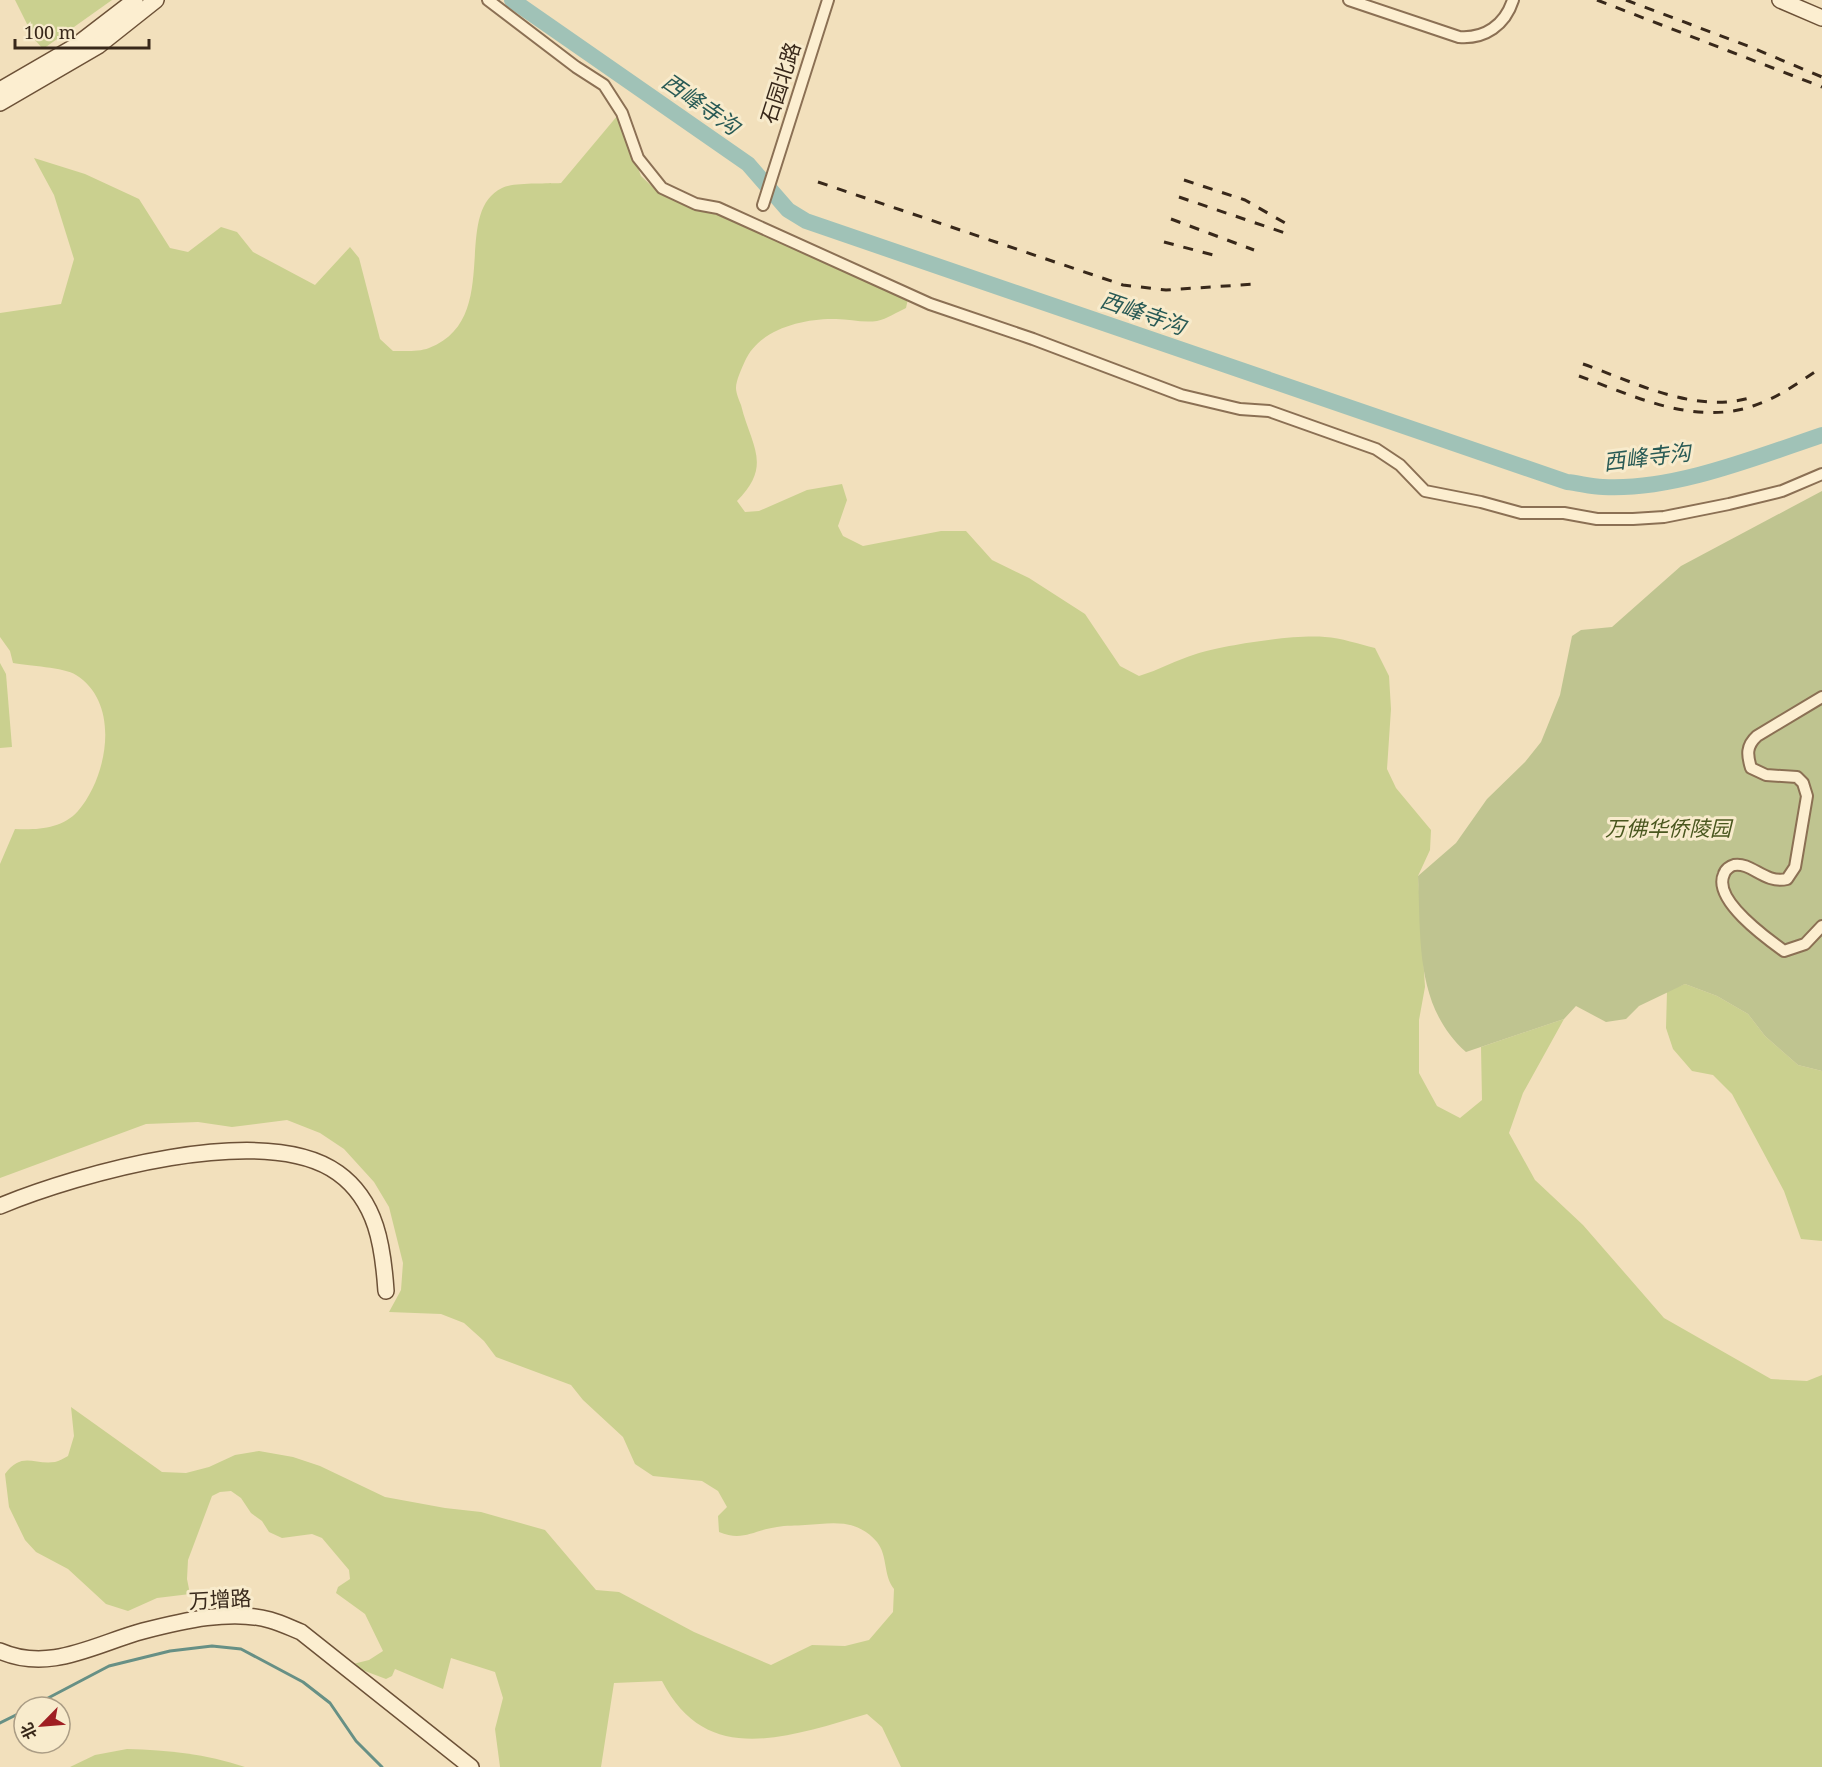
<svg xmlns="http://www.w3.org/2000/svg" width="1822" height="1767" viewBox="0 0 1822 1767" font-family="'Noto Serif','Noto Sans SC',serif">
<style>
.green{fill:#cad08f}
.cemetery{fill:#bfc490}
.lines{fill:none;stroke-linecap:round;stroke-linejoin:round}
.stream{stroke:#679085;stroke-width:3}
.river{stroke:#a0c2b7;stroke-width:16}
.street-casing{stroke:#8b7054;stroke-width:14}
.secondary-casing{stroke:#6c5137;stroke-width:18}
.street{stroke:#fceed0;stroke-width:10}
.secondary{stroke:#fceed0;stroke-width:15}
.rail{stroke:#38281a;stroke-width:3;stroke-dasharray:10 10;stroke-linecap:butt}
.labels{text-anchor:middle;stroke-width:6;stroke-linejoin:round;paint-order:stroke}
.street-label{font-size:21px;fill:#38281a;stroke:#f8ebcc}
.park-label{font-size:21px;font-style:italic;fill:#4a571f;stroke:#f8ebcc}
.water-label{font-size:22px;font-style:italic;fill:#285a55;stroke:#f8ebcc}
</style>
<rect width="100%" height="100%" fill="#f2e0bc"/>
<g class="green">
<path d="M 15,0 L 112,0 L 43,49 L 35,40 Z"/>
<path d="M 618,115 L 641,176 L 661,195 L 681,200 L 909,294 L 906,308 C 897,312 887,319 877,321 C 862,323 850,319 836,319 C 804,318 759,329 745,361 C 742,368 736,380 736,388 C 736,393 739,400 741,405 C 751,446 773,465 737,501 L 745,512 L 759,511 L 807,490 L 842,484 L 847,500 L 838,526 L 843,536 L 863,546 L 941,531 L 966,531 L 992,560 L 1029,578 L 1085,614 L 1120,666 L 1139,676 C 1159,670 1176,660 1196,654 C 1224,645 1295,634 1325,637 C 1341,638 1359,644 1375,648 L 1389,676 L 1391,709 L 1387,769 L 1396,788 L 1431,830 L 1430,850 L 1418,876 L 1425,987 L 1419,1020 L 1419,1073 L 1437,1106 L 1460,1118 L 1482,1100 L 1481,1047 L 1564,1019 L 1523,1093 L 1509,1133 L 1535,1180 L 1583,1225 L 1664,1318 L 1771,1379 L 1807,1381 L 1822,1375 L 1822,1767 L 901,1767 L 882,1727 L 867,1714 C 785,1738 706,1767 662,1681 L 614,1683 L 601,1767 L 500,1767 L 495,1729 L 503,1698 L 495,1672 L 451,1658 L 443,1689 L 395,1669 L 392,1676 L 386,1679 L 349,1665 L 369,1660 L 383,1651 L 365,1614 L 336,1593 L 338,1587 L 350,1579 L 349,1570 L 322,1538 L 312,1534 L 282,1538 L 269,1532 L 262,1521 L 251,1513 L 241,1498 L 231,1491 L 220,1492 L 212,1496 L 188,1560 L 187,1579 L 190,1594 L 157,1598 L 128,1611 L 106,1604 L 68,1569 L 36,1552 L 25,1540 L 9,1507 L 5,1474 C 22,1451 33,1465 55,1462 C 59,1461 64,1458 68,1456 L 74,1436 L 71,1407 L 162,1472 L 186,1473 L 209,1467 L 235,1455 L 259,1451 L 293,1457 L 320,1466 L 385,1497 L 445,1508 L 481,1512 L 545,1530 L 596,1590 L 619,1592 L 694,1632 L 771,1665 L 812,1645 L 845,1646 L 869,1640 L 893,1612 L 894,1589 C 883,1575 888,1556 877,1542 C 856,1518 833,1523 805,1525 C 796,1526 786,1525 777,1527 C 754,1530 743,1542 719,1532 L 718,1516 L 727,1507 L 718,1491 L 702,1481 L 653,1476 L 635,1464 L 623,1437 L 583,1400 L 571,1385 L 496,1357 L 484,1341 L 464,1323 L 441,1314 L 389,1312 L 401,1290 L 403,1263 L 389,1207 L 374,1182 L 344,1149 L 320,1133 L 287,1120 L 232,1127 L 198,1122 L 146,1124 L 0,1178 L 0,864 L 15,829 C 37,830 62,829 78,811 C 108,776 121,703 76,675 C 64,667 28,666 13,663 L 10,651 L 0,637 L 0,313 L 61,304 L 74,259 L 54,195 L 34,158 L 85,174 L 139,199 L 170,248 L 188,252 L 221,227 L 237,232 L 253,252 L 315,285 L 350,247 L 359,258 L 380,339 L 393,351 C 404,351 419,352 429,348 C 504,319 450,213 502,188 C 514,182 546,184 561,183 Z"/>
<path d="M 0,663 L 6,674 L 12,747 L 0,748 Z"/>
<path d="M 1685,984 L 1717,996 L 1748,1014 L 1765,1036 L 1798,1065 L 1822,1071 L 1822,1241 L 1801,1239 L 1784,1191 L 1732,1094 L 1713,1075 L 1692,1071 L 1673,1049 L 1666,1028 L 1667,991 Z"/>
<path d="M 127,1749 C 169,1750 205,1754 245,1767 L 70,1767 L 95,1755 Z"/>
</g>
<path class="cemetery" d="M 1822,491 L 1822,1071 L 1798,1065 L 1765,1036 L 1748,1014 L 1717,996 L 1685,984 L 1639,1006 L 1626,1019 L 1606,1022 L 1576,1006 L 1564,1019 L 1466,1052 C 1415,1007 1421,939 1418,876 L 1456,843 L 1487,799 L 1525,762 L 1541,742 L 1560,695 L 1572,636 L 1581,630 L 1612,627 L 1681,566 Z"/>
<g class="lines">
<g class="stream">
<path d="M 31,1707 L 109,1666 L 170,1651 L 212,1646 L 241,1649 L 303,1682 L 330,1703 L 356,1741 L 382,1767"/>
<path d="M 0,1723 L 24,1711"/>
</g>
<path class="river" d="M 512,0 L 748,164 L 788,210 L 806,221 L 1567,482 C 1579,483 1591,487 1603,487 C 1673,491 1757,457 1822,435"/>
<defs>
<g id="street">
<path d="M 488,0 L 576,67 L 604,85 L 622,113 L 638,158 L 662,188 L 696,204 L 718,208 L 930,304 L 1033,339 L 1181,395 L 1240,409 L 1269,411 L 1376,449 L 1400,465 L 1425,491 L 1481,502 L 1521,513 L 1564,513 L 1597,519 L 1633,519 L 1664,517 L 1729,504 L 1782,491 L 1822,474"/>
<path d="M 1349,0 L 1459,37 C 1485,39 1505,25 1513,0"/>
<path d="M 763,205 L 828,0"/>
<path d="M 1822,697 L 1757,736 C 1746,746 1747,755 1751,768 L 1766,775 L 1797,777 L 1803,783 L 1807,796 L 1795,867 L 1787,879 C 1764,884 1752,862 1734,865 C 1730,866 1725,870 1724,874 C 1712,899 1766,938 1784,951 L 1805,944 L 1822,926"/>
</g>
<g id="secondary">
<path d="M 1780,0 L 1822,18"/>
<path d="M 0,90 L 74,47 L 135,0"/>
<path d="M 0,103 L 98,46 L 156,0"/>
<path d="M 0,1206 C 77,1174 265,1120 338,1173 C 377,1201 383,1247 386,1291"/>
<path d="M 0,1651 C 50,1673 95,1644 143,1631 C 182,1621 231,1609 270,1620 C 281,1623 291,1628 301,1632 L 471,1767"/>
</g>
</defs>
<use href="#street" class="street-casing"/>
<use href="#secondary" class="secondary-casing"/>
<use href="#street" class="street"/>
<use href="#secondary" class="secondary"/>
<g class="rail">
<path d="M 1597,0 L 1822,87"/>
<path d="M 1626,0 L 1753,48 L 1822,77"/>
<path d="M 1184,180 L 1245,200 L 1292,227"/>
<path d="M 818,182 L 1123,285 L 1166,290 L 1256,284"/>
<path d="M 1179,197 L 1288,234"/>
<path d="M 1171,219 L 1254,250"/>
<path d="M 1164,242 L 1217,256"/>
<path d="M 1583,364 C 1637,383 1698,416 1756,396"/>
<path d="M 1579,376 C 1634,396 1694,426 1753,406 C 1778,398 1801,381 1822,367"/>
</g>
</g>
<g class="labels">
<g class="street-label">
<text transform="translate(781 83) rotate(-72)" y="7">石园北路</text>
<text transform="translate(220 1600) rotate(-3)" y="7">万增路</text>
</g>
<g class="park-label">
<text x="1668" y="836">万佛华侨陵园</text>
</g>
<g class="water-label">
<text transform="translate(701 104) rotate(35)" y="8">西峰寺沟</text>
<text transform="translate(1143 313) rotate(19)" y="8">西峰寺沟</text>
<text transform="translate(1647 457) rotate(-7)" y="8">西峰寺沟</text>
</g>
</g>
<g transform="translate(42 1725) rotate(245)"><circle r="28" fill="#f8ebcc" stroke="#ab9d85" stroke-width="1.5"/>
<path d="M0-4.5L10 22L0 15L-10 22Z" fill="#9f1e22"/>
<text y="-9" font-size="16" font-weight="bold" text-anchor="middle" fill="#38281a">北</text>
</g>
<path d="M15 39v9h134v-9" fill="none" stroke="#38281a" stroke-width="3"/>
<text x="24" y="39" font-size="18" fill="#38281a" stroke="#f8ebcc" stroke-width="4.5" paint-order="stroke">100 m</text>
</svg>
